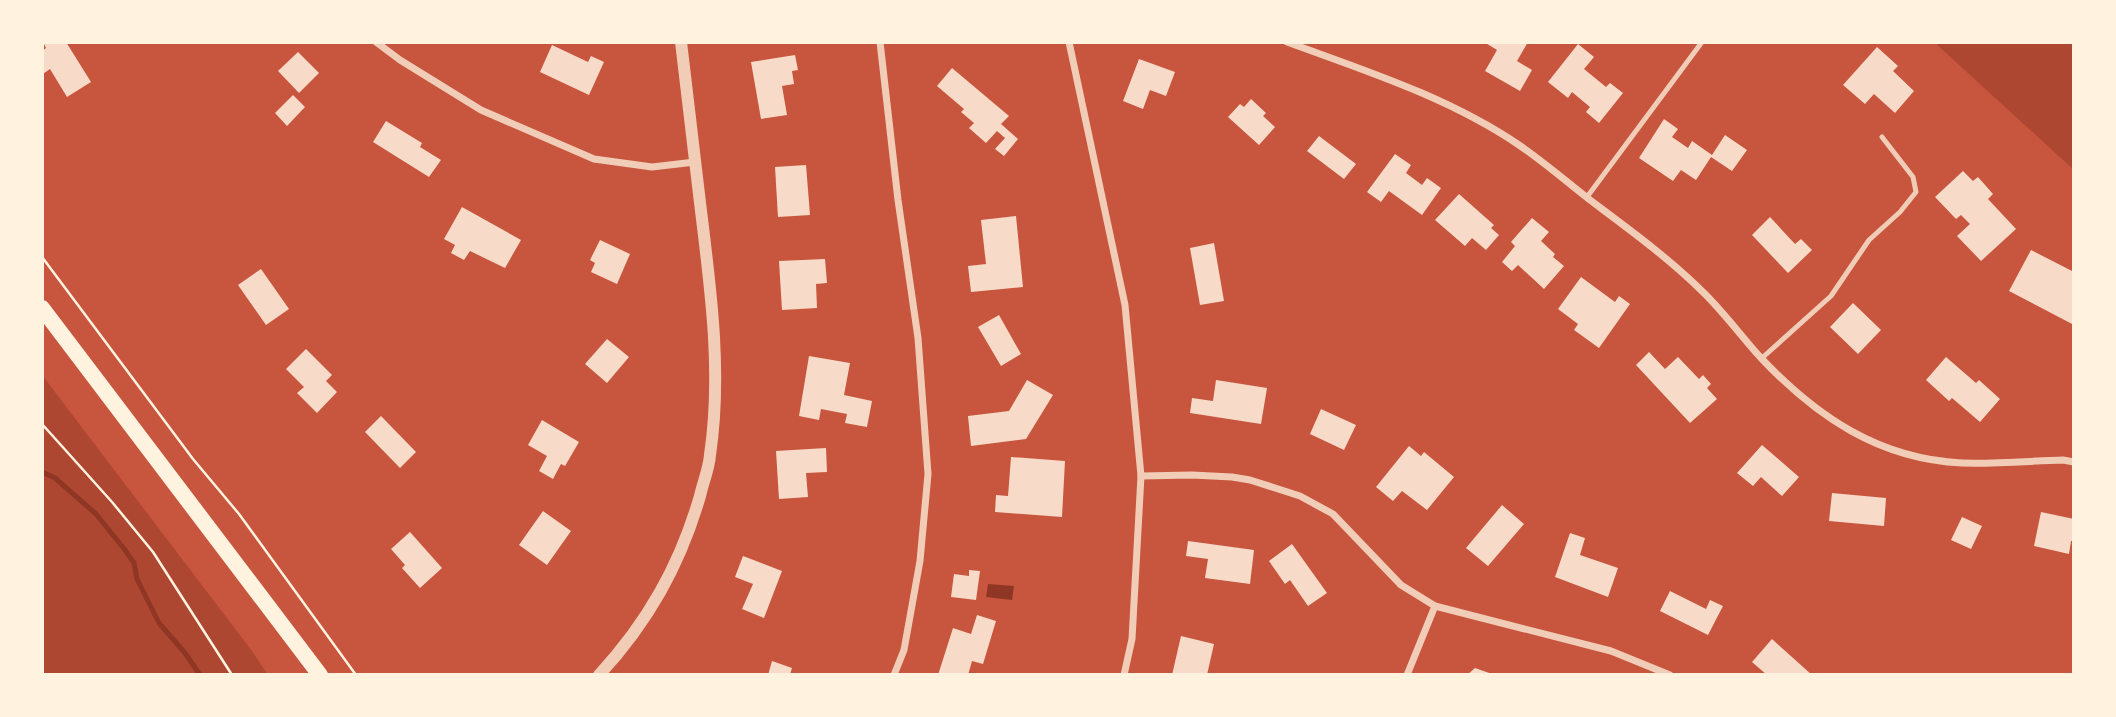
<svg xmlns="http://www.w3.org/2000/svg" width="2116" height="717" viewBox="0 0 2116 717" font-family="Roboto,sans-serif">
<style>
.green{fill:#ae4732}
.water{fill:#8f3625}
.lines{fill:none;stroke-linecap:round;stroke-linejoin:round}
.stream{stroke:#8f3625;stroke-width:5}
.building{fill:#f7dbc8}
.path{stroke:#fff3e0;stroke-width:2.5}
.service{stroke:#f1ccb7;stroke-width:5}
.minor{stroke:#f1ccb7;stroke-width:7}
.tertiary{stroke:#f1ccb7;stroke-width:12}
.primary{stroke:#fff3e0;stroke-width:16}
</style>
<rect width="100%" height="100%" fill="#c8553d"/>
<g class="green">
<path d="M 1934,42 L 2074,42 L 2074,170 Z"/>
<path d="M 42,375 L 252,651 L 268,675 L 42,675 Z"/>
</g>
<path class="water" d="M 988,584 L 1014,586 L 1012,600 L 986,597 Z"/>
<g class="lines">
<path class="stream" d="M 42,472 L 55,478 L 96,514 L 125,550 L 134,563 L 137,579 L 159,623 L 185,653 L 200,675"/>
</g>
<g class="building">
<path d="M 43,42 L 66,42 L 91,82 L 67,97 L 50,69 L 43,74 L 42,71 L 42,51 L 46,48 Z"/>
<path d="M 1484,42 L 1528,42 L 1517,61 L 1532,70 L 1520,91 L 1485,71 L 1497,50 Z"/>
<path d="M 1578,44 L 1594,57 L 1584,69 L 1606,87 L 1610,83 L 1623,93 L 1599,123 L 1586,112 L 1590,107 L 1572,92 L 1568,98 L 1548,82 Z"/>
<path d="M 552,45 L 588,62 L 591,56 L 604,62 L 589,95 L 540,72 Z"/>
<path d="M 1877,47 L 1898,66 L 1893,71 L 1914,91 L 1895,113 L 1874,94 L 1865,104 L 1843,85 Z"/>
<path d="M 298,52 L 319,73 L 299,93 L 278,71 Z"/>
<path d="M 795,55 L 798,70 L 792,71 L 794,84 L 782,86 L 787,115 L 761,119 L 751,62 Z"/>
<path d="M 1139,59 L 1175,72 L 1166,96 L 1150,90 L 1143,109 L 1123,101 Z"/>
<path d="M 952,68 L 1009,116 L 1001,124 L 1018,139 L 1004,156 L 995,149 L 1005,138 L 997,131 L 986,143 L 969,128 L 974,123 L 961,112 L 964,109 L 937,86 Z"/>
<path d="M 293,95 L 305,107 L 287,126 L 275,113 Z"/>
<path d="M 1251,99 L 1266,113 L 1263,116 L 1275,127 L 1259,145 L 1228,117 L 1240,104 L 1244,107 Z"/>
<path d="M 1664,119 L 1678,129 L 1672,137 L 1688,148 L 1692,141 L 1712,155 L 1725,135 L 1747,150 L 1732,171 L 1711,157 L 1696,180 L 1681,170 L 1673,181 L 1639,158 Z"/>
<path d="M 386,121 L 422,143 L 420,147 L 441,160 L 429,177 L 373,142 Z"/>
<path d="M 1319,136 L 1356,164 L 1344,179 L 1307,151 Z"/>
<path d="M 1395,154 L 1411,165 L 1406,173 L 1422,185 L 1427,178 L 1441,188 L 1422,215 L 1389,191 L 1381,202 L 1367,192 Z"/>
<path d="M 806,165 L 810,215 L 778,217 L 775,167 Z"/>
<path d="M 1963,171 L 1973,181 L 1978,177 L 1993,194 L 1988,199 L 2016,229 L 1981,261 L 1957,236 L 1970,224 L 1961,215 L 1956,219 L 1935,197 Z"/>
<path d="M 1459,194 L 1494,225 L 1491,228 L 1499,235 L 1486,250 L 1472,238 L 1465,246 L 1435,220 Z"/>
<path d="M 462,207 L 521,240 L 505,268 L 470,251 L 464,260 L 451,253 L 455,245 L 444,239 Z"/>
<path d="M 1016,216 L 1023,287 L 971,292 L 968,266 L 986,264 L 981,220 Z"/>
<path d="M 1770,217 L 1795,244 L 1801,239 L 1812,250 L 1788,273 L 1752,235 Z"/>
<path d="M 1532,218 L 1549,232 L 1541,241 L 1555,254 L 1553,257 L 1564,266 L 1544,289 L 1518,265 L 1512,271 L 1502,262 L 1515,246 L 1511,242 Z"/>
<path d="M 600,240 L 630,254 L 617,284 L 591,272 L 595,263 L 590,260 Z"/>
<path d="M 1214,243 L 1224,301 L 1200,305 L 1190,248 Z"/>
<path d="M 2031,250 L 2074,272 L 2074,325 L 2009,291 Z"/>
<path d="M 825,259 L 827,283 L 816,284 L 817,308 L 782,310 L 779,261 Z"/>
<path d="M 261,269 L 289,309 L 266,325 L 238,285 Z"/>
<path d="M 1581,277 L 1615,302 L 1619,296 L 1630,304 L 1599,348 L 1574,330 L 1578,324 L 1558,309 Z"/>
<path d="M 1853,303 L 1881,330 L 1858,354 L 1830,327 Z"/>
<path d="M 999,315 L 1021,354 L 1001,366 L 978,327 Z"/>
<path d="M 607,339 L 629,357 L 607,383 L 585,364 Z"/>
<path d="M 306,349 L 332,375 L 326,381 L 337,392 L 317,413 L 297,393 L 304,387 L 286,369 Z"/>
<path d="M 1649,352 L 1665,369 L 1678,357 L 1699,379 L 1703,375 L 1711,384 L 1707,388 L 1717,399 L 1690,423 L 1636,365 Z"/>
<path d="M 809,356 L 850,363 L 844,395 L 872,401 L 867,427 L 845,423 L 847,414 L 821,409 L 819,420 L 799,416 Z"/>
<path d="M 1946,357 L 1976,383 L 1979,380 L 2000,399 L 1980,422 L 1952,398 L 1949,401 L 1926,380 Z"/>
<path d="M 1027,380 L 1053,395 L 1026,439 L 971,446 L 968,416 L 1009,411 Z"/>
<path d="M 1216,380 L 1267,388 L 1261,424 L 1190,413 L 1192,398 L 1213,401 Z"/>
<path d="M 1321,409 L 1356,425 L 1344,450 L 1310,434 Z"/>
<path d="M 381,416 L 416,452 L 400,468 L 365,432 Z"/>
<path d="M 542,420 L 579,442 L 565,466 L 561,464 L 553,479 L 539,471 L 547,456 L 528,445 Z"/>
<path d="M 1762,445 L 1799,477 L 1782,496 L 1761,477 L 1753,486 L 1737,473 Z"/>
<path d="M 1409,446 L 1421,456 L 1424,452 L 1454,477 L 1427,510 L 1402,491 L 1393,501 L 1376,487 Z"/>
<path d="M 826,448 L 827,472 L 806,473 L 808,497 L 779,499 L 776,451 Z"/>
<path d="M 1011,457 L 1065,461 L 1062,517 L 995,512 L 996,495 L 1008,496 Z"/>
<path d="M 1832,493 L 1886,498 L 1884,526 L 1829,521 Z"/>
<path d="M 1502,505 L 1524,524 L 1488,566 L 1466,548 Z"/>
<path d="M 543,511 L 571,531 L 547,565 L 519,545 Z"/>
<path d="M 2041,512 L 2074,519 L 2074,541 L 2071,541 L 2069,554 L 2034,546 Z"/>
<path d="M 1962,517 L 1982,526 L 1971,549 L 1951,540 Z"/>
<path d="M 410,532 L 442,568 L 420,588 L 402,568 L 405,565 L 391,549 Z"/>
<path d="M 1570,533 L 1585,538 L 1580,555 L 1618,568 L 1608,597 L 1555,577 Z"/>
<path d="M 1188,541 L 1254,550 L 1250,584 L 1205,578 L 1208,559 L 1186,556 Z"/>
<path d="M 1292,544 L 1327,593 L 1308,606 L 1290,580 L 1285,584 L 1269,561 Z"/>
<path d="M 743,556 L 782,571 L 764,618 L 742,609 L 753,584 L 735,577 Z"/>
<path d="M 969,570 L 980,571 L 976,600 L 951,597 L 954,574 L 969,576 Z"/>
<path d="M 1670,591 L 1706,609 L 1710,600 L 1723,606 L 1708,635 L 1660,611 Z"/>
<path d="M 977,615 L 996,621 L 983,664 L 972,661 L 968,675 L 938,675 L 953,628 L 971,634 Z"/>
<path d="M 1181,636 L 1214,644 L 1207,675 L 1172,675 Z"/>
<path d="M 1772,639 L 1812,675 L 1767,675 L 1752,662 Z"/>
<path d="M 772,661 L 792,668 L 790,675 L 768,675 Z"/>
<path d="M 1475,668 L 1495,675 L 1467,675 Z"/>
</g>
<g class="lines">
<g class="path">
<path d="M 42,257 L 193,459 L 239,514 L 356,675"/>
<path d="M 42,424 L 112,502 L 153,552 L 232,675"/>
</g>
<g class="service">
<path d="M 1587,197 L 1702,42"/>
<path d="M 1762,358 L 1831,296 L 1869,240 L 1900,212 L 1916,192 L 1913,177 L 1882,137"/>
</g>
<g class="minor">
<path d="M 376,42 L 400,60 L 481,110 L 594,159 L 652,167 L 695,162"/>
<path d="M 880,42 L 898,200 L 918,338 L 928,474 L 920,561 L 904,650 L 894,675"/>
<path d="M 1069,42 L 1125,305 L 1141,476 L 1132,639 L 1124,675"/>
<path d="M 1287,42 C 1366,71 1448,97 1519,145 C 1544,162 1567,182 1590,200 C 1630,230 1670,259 1705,294 C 1725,314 1742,337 1761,358 C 1817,417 1879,459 1962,463 C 1996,464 2030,461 2063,460 L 2074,462"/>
<path d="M 1141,476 L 1192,475 L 1232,477 L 1250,480 L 1300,496 L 1333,514 L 1401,585 L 1435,606 L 1611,651 L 1670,675"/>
<path d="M 1407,675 L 1435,606"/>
</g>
<path class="tertiary" d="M 599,675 C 648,622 680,565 700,496 C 703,482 709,469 710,455 C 722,374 711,292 701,211 C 694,155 688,98 681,42"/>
<path class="primary" d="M 42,308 L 320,675"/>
</g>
<rect width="2116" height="717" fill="none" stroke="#fff3e0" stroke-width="88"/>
</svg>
